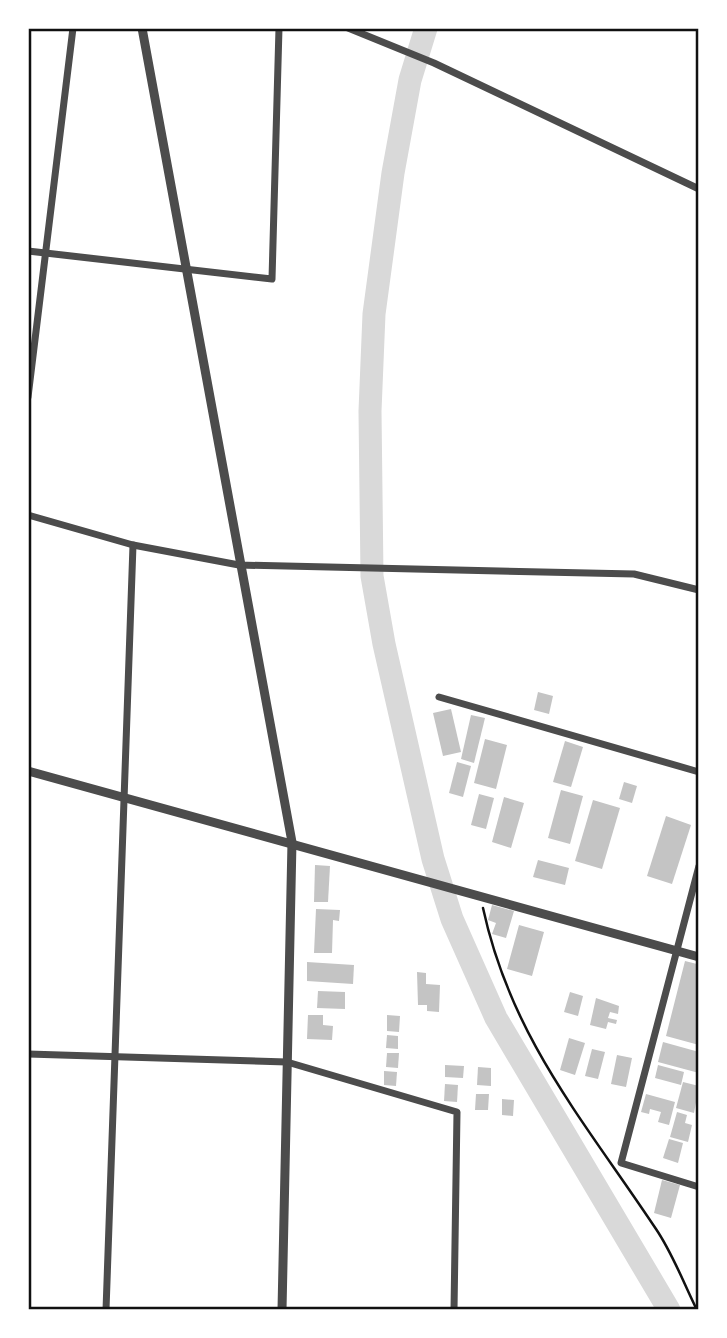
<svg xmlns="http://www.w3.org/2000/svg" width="727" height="1338" viewBox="0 0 727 1338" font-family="Arial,sans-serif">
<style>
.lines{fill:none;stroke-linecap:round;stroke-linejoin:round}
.river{stroke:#d9d9d9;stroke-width:23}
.building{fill:#c4c4c4}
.path{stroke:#111;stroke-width:2.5}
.minor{stroke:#4c4c4c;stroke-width:7}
.tertiary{stroke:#4c4c4c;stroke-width:9}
.neatline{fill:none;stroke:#111;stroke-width:2.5}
</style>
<rect width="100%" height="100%" fill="#fff"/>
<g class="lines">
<path class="river" d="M 426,28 L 410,80 L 393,173 L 374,314 L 370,411 L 372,576 L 384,644 L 433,859 L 452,919 L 496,1018 L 669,1310"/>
</g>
<g class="building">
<path d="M 538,692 L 553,696 L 549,714 L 534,710 Z"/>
<path d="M 451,709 L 461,752 L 443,756 L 433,713 Z"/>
<path d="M 471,715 L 485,718 L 474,763 L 461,759 Z"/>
<path d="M 485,739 L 507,745 L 496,789 L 474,783 Z"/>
<path d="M 565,741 L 583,747 L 571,787 L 553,782 Z"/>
<path d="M 457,762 L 471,766 L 463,797 L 449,793 Z"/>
<path d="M 624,782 L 637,786 L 632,803 L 619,799 Z"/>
<path d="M 561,790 L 583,796 L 570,844 L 548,838 Z"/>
<path d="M 479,794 L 494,798 L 486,829 L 471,825 Z"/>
<path d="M 504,797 L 524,803 L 511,848 L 492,842 Z"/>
<path d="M 593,800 L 620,808 L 602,869 L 575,861 Z"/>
<path d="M 666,816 L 691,825 L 672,884 L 647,876 Z"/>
<path d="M 538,860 L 569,868 L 565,885 L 533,877 Z"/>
<path d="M 315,865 L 330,866 L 328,902 L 314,902 Z"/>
<path d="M 492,905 L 514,911 L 506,938 L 492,934 L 496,923 L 488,920 Z"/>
<path d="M 316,909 L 340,910 L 339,921 L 333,920 L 332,953 L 314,953 Z"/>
<path d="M 519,925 L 544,932 L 532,976 L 507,969 Z"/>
<path d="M 699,959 L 699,1045 L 666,1036 L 685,961 L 697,964 Z"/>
<path d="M 307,962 L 354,965 L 353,984 L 307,981 Z"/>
<path d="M 417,972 L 426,973 L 426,984 L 440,985 L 439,1012 L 427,1011 L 427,1005 L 418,1005 Z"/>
<path d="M 318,991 L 345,992 L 345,1009 L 317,1008 Z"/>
<path d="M 570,992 L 583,996 L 578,1016 L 564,1012 Z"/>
<path d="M 596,998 L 619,1006 L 618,1014 L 610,1012 L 608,1018 L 617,1020 L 616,1024 L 608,1022 L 606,1029 L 590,1025 Z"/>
<path d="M 308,1015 L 323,1015 L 323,1025 L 333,1026 L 332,1040 L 307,1039 Z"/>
<path d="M 387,1015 L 400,1016 L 399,1032 L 387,1031 Z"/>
<path d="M 387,1035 L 398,1036 L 398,1049 L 386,1048 Z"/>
<path d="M 569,1038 L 585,1043 L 575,1075 L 560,1070 Z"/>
<path d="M 663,1042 L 699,1052 L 699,1073 L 658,1062 Z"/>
<path d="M 592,1049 L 605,1052 L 598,1079 L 585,1076 Z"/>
<path d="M 387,1053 L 399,1053 L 398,1068 L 386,1067 Z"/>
<path d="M 617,1055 L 632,1058 L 626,1087 L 611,1084 Z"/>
<path d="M 445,1065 L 464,1066 L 463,1078 L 445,1077 Z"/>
<path d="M 658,1065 L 684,1072 L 681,1085 L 655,1078 Z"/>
<path d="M 478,1067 L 491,1068 L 491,1086 L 477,1085 Z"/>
<path d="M 384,1071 L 397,1072 L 396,1086 L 384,1085 Z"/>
<path d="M 683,1082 L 699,1086 L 694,1113 L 676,1108 Z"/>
<path d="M 445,1084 L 458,1085 L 457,1102 L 444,1101 Z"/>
<path d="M 476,1094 L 489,1094 L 488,1110 L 475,1110 Z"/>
<path d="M 646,1094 L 675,1102 L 669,1125 L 658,1122 L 661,1112 L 650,1109 L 649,1114 L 641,1112 Z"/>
<path d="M 502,1099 L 514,1100 L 513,1116 L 502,1115 Z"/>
<path d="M 677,1112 L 687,1115 L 685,1123 L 692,1125 L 688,1142 L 670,1137 Z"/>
<path d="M 669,1139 L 683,1143 L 678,1163 L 663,1158 Z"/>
<path d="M 662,1180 L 680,1185 L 671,1218 L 654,1213 Z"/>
</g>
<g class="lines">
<path class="path" d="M 483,908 C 511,1038 585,1122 656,1229 C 673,1254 684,1284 697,1310"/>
<g class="minor">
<path d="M 348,28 L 434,63 L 699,189"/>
<path d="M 28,251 L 272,279 L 279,28"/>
<path d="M 28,397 L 73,28"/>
<path d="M 28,515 L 133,545 L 239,565 L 634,574 L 699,590"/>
<path d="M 439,697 L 699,772"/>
<path d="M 699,866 L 621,1163 L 699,1187"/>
<path d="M 28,1054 L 287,1062 L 457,1112 L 454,1310"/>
<path d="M 106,1310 L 133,545"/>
</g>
<g class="tertiary">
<path d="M 142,28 L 292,842 L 282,1310"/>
<path d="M 28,771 L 699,957"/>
</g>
</g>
<rect width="727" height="1338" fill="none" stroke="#ffffff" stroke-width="60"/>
<rect x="30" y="30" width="667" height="1278" class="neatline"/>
</svg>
